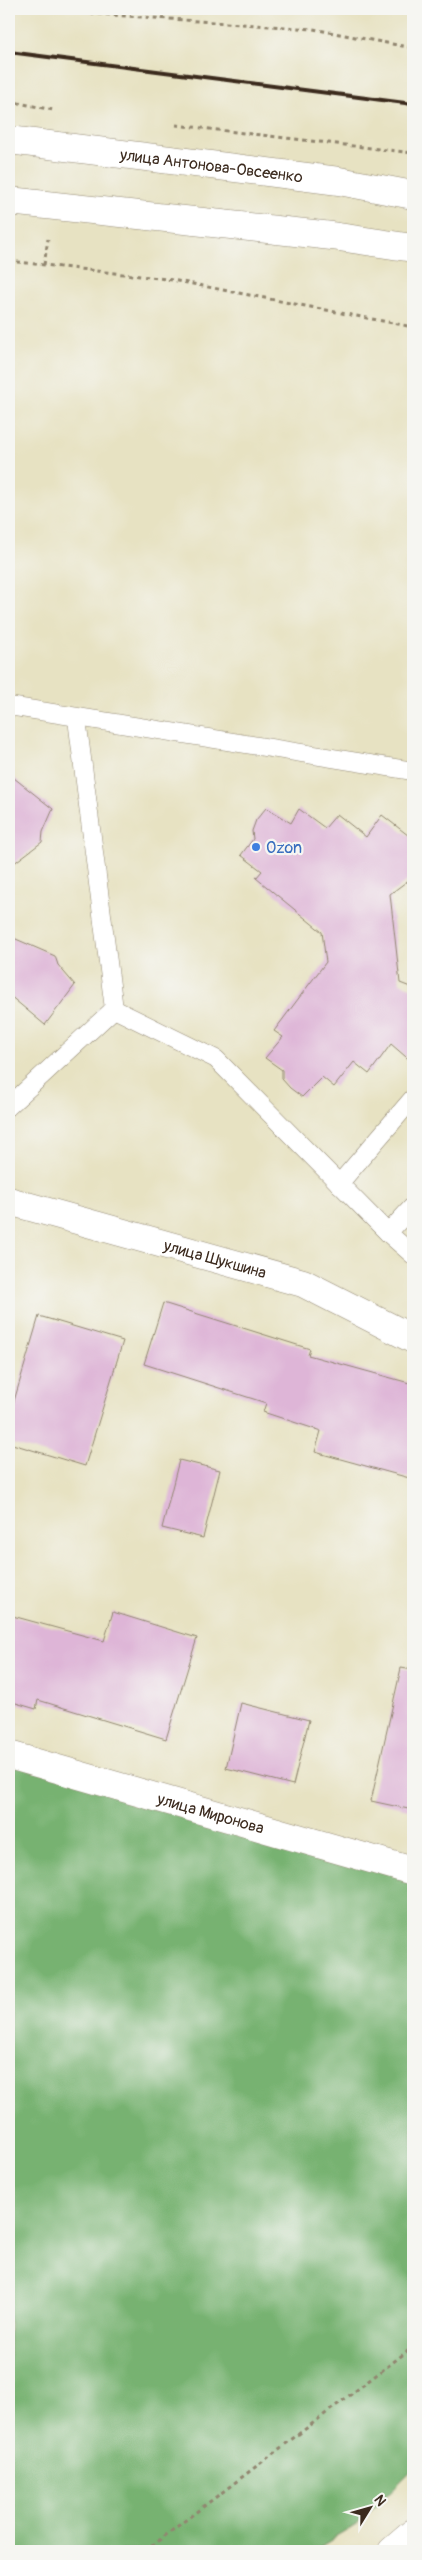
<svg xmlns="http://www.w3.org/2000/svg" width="422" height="2560" viewBox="0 0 422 2560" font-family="Pangolin,sans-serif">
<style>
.forest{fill:#77b271;stroke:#596e48}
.building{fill:#deb5d7}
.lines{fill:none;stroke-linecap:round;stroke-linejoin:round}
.service-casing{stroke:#918670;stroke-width:19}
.minor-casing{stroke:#918670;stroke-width:29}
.tertiary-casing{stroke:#918670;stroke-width:29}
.trunk-casing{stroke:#918670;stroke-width:29}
.path{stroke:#918670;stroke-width:3;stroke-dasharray:4 4;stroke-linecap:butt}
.service{stroke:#fff;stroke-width:18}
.minor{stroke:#fff;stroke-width:28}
.tertiary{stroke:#fff;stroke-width:28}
.trunk{stroke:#fff;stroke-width:28}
.rail{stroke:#3b2a1e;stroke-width:4}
.shop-dot{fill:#3f7fe0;stroke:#f6f6f2;stroke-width:2}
.labels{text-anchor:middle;stroke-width:4.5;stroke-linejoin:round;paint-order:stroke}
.street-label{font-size:16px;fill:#3b2a1e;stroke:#f6f6f2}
.shop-label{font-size:16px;fill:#366cbe;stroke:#f6f6f2;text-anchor:start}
</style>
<rect width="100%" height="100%" fill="#f6f6f2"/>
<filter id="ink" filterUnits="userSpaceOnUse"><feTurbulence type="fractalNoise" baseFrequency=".02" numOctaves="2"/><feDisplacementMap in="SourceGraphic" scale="10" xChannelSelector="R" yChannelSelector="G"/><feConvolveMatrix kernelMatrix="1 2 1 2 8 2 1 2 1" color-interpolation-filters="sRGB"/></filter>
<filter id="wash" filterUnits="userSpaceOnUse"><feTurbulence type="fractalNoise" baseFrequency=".0096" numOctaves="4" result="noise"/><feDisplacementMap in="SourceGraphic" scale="20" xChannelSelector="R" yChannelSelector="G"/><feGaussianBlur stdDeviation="1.12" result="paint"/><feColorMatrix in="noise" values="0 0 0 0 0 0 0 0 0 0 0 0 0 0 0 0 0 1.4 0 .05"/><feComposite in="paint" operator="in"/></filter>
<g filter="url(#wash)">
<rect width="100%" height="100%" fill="#e7e2c2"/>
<path class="forest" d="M 9,1755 L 413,1871 L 413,2469 L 358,2524 L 313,2551 L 9,2551 Z"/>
<g id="blocks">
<g class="building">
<path d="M 9,774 L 53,809 L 43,832 L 42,842 L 9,867 Z"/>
<path d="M 266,808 L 291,823 L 299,809 L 325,828 L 337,814 L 366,837 L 382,815 L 413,839 L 413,863 L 410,879 L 390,894 L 400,983 L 413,988 L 413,1063 L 391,1044 L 369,1074 L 354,1062 L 334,1087 L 322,1077 L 302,1097 L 290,1088 L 282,1079 L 282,1070 L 265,1058 L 283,1037 L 274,1031 L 326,962 L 322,932 L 256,878 L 262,871 L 241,855 L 253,839 L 252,831 L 256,820 Z"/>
<path d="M 9,936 L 55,956 L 58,965 L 75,985 L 45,1025 L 9,995 Z"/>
<path d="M 163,1303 L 310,1349 L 308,1355 L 413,1384 L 413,1479 L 315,1452 L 321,1431 L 263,1412 L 266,1403 L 144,1364 Z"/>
<path d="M 39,1316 L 123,1341 L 85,1466 L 9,1443 L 9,1418 Z"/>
<path d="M 179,1460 L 220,1470 L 203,1538 L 162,1528 Z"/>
<path d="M 113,1612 L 197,1638 L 166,1739 L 38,1700 L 36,1709 L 9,1701 L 9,1615 L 104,1641 Z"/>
<path d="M 401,1668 L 413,1670 L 413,1810 L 371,1801 Z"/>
<path d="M 241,1703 L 309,1720 L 293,1785 L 226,1768 Z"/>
</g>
</g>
</g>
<g filter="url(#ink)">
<use href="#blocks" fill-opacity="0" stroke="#918670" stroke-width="1"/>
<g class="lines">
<defs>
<g id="service">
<path d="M 9,706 L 413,771"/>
<path d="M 114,1009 L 216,1059 L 388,1233"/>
<path d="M 9,1106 L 114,1009 L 77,719"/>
<path d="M 339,1184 L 413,1098"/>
<path d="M 413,1206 L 388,1233 L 413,1255"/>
</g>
<g id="minor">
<path id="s1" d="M 9,1201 L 303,1283 L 413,1339"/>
<path id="s2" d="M 9,1755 L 413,1871"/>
</g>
<path id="tertiary" d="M 392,2551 L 413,2533"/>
<g id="trunk">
<path id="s3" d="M 9,140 L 339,181 L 413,195"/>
<path d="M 9,201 L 332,236 L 413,248"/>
</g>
</defs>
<use href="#service" class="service-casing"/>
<use href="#minor" class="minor-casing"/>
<use href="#tertiary" class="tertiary-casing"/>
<use href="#trunk" class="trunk-casing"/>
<g class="path">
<path d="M 26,9 L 313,29 L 413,48"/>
<path d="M 9,101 L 53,110"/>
<path d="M 176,125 L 413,153"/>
<path d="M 9,261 L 167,279 L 413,327"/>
<path d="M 44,265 L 48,239"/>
<path d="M 145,2551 L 413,2347"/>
</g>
<use href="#service" class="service"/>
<use href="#minor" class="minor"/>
<use href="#tertiary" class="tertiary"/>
<use href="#trunk" class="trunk"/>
<path class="rail" d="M 9,52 L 413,104"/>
</g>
</g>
<circle class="shop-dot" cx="256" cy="847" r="5"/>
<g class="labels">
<g class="street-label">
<text dy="6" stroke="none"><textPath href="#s3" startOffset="204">улица Антонова-Овсеенко</textPath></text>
<text dy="6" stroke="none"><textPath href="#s1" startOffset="214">улица Шукшина</textPath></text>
<text dy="6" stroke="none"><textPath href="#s2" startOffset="210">улица Миронова</textPath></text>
</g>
<g class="shop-label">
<text x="266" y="853">Ozon</text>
</g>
</g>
<rect width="422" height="2560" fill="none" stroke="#f6f6f2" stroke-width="30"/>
<g transform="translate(370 2508) rotate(53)" stroke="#f6f6f2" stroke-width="4" paint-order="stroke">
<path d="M0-4L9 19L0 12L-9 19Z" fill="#3b2a1e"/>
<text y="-8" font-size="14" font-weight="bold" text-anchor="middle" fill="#3b2a1e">N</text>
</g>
</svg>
